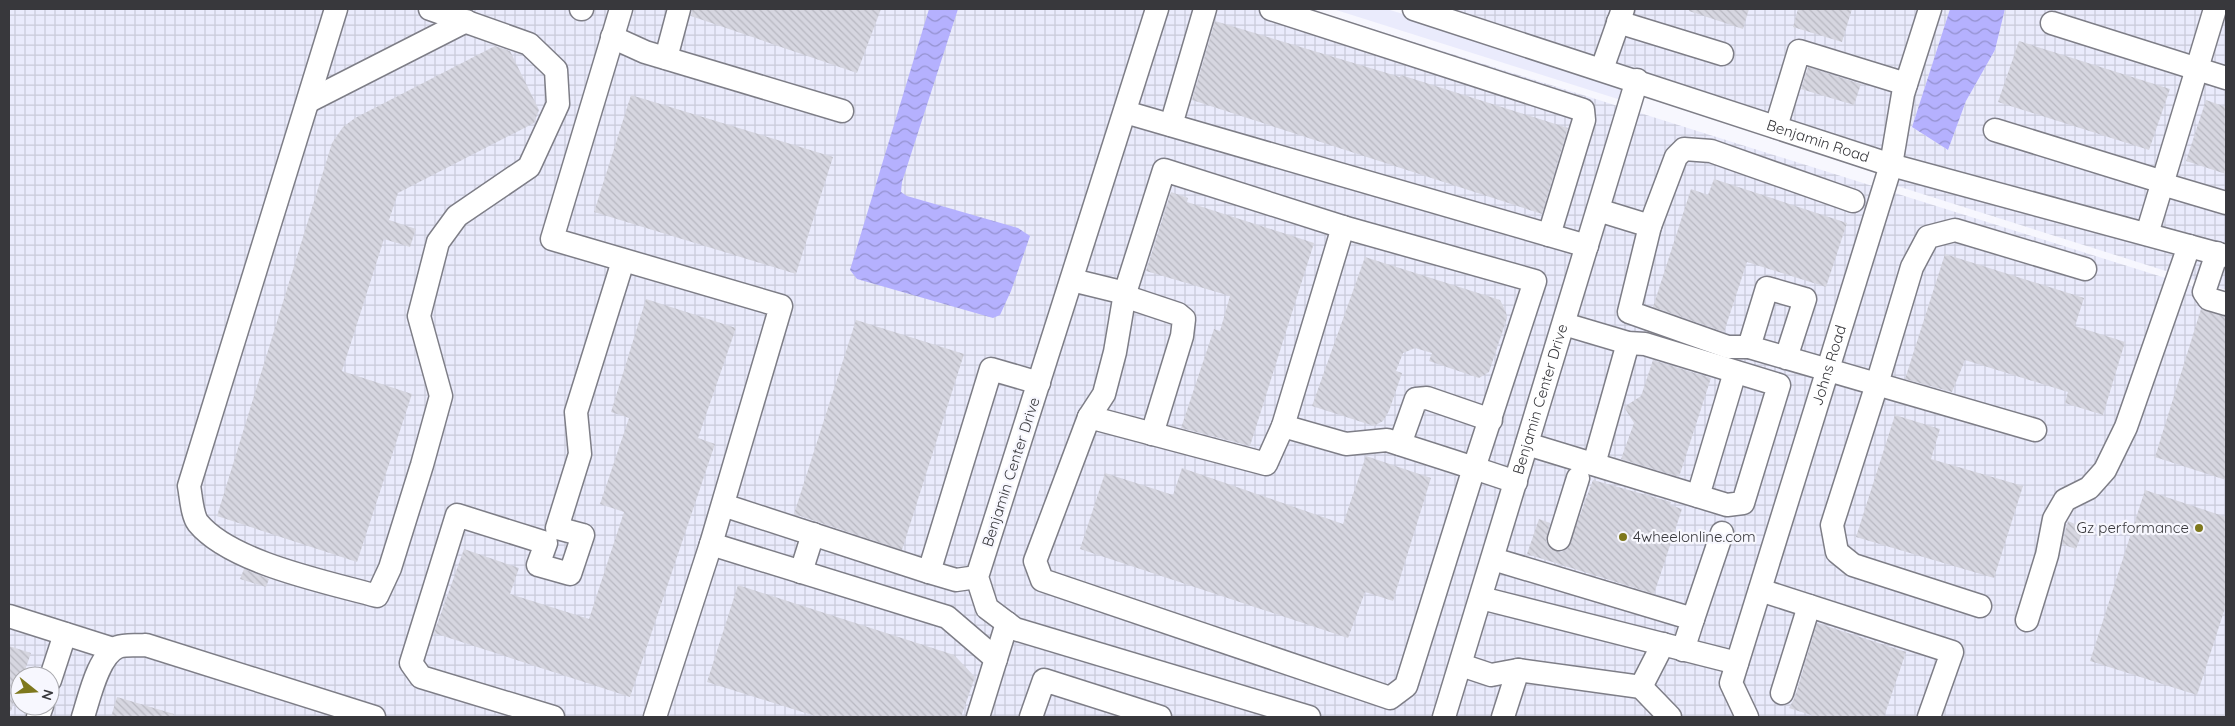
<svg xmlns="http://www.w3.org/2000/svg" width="2235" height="726" viewBox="0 0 2235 726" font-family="Quicksand,sans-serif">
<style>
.built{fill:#eaebfc}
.industrial{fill:url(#industrial-grid);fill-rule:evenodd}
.water{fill:url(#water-waves)}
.building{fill:url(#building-back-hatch)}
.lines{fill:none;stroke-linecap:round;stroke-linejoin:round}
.minor-casing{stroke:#7e7e87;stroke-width:25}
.minor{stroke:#fff;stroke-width:22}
.poi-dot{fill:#7e781d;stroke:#f7f7fe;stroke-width:2}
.labels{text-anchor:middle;stroke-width:4.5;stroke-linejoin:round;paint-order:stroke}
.street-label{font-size:15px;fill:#38383c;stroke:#f7f7fe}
.poi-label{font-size:15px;fill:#38383c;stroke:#f7f7fe;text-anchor:end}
</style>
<defs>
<pattern id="industrial-grid" width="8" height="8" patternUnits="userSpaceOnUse" patternTransform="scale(1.25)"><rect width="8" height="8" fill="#eaebfc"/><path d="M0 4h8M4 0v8" fill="none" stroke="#c9cad9"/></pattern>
<pattern id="water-waves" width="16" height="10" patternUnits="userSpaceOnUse" patternTransform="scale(1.25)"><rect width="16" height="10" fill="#b5b1fe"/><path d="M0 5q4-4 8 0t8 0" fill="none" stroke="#9491cf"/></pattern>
<pattern id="building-back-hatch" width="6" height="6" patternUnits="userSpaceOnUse" patternTransform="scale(1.25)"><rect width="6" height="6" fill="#d6d6e0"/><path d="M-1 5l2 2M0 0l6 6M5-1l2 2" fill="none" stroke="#b8b8c1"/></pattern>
</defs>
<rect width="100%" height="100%" fill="#f7f7fe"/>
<path class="built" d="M 1333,9 L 1387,9 L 1625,85 L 1621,100 Z"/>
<g class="industrial">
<path d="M 9,9 L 1309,9 L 2226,297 L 2226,717 L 9,717 ZM 20,676 L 50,676 L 50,706 L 20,706 Z"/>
<path d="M 1442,9 L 1920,9 L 1883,154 L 1647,75 L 1647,72 Z"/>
<path d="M 1940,9 L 1950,9 L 1912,127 L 1948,150 L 1966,101 L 1995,50 L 2005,9 L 2226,9 L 2226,247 L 1901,160 L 1912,96 Z"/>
<path d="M 1897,176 L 2226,264 L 2226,290 L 1894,185 Z"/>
</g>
<g class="water">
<path d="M 929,9 L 958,9 L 902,182 L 901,192 L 907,196 L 1018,228 L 1030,236 L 1011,291 L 1000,315 L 993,318 L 857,279 L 850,270 Z"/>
<path d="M 1950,9 L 2005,9 L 1995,50 L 1966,101 L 1948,150 L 1912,127 Z"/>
</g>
<g class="building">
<path d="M 692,9 L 881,9 L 857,73 L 691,16 Z"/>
<path d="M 1689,9 L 1749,9 L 1743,29 L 1689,11 Z"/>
<path d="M 1798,9 L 1852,9 L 1842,42 L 1793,27 Z"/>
<path d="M 1215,21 L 1400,77 L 1401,75 L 1568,128 L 1542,214 L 1192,100 Z"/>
<path d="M 2019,41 L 2170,89 L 2149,150 L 1998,102 Z"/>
<path d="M 495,46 L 510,51 L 539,110 L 534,123 L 398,193 L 389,220 L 416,229 L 410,247 L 384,239 L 342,371 L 412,394 L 357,562 L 217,516 L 332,143 L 343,127 L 355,118 Z"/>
<path d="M 1808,67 L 1861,84 L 1854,105 L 1801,89 Z"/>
<path d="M 631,95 L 833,157 L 796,274 L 594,212 Z"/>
<path d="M 2206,100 L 2226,107 L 2226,174 L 2186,161 Z"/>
<path d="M 1714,179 L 1847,223 L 1826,287 L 1747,262 L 1724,332 L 1653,307 L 1691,189 L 1708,195 Z"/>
<path d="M 1171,192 L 1188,198 L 1187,202 L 1314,243 L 1250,446 L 1181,428 L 1214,329 L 1220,331 L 1230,296 L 1146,271 Z"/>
<path d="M 1945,254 L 2084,298 L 2075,326 L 2125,342 L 2103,415 L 2065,403 L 2068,392 L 1965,360 L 1952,392 L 1905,379 Z"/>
<path d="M 1365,257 L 1500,300 L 1506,312 L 1507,318 L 1489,372 L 1479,378 L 1429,361 L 1432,353 L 1415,348 L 1403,353 L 1396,371 L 1402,373 L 1389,411 L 1383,421 L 1374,426 L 1312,406 Z"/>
<path d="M 646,299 L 736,328 L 698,438 L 715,444 L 630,697 L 434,633 L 464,549 L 519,568 L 510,594 L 589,619 L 624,512 L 600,504 L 629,418 L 611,412 Z"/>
<path d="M 2201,309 L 2226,317 L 2226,480 L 2155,457 Z"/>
<path d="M 856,320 L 964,354 L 902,550 L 794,514 Z"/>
<path d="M 1653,360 L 1711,378 L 1679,477 L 1621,459 L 1634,423 L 1624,407 L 1641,396 Z"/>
<path d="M 1895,415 L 1940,429 L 1931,459 L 2023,486 L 1994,578 L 1856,537 Z"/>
<path d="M 1366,456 L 1431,478 L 1393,601 L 1365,592 L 1348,638 L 1080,549 L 1105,473 L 1173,495 L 1182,468 L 1343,524 Z"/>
<path d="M 1593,480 L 1671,502 L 1670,505 L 1682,509 L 1654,594 L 1527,554 L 1539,519 L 1550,523 L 1546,541 L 1550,548 L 1561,552 L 1568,548 Z"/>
<path d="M 2145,490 L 2226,517 L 2226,605 L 2197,695 L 2090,661 Z"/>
<path d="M 2068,521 L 2084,528 L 2076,549 L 2062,544 Z"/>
<path d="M 244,569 L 269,579 L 266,587 L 240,579 Z"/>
<path d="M 738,585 L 954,655 L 975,677 L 961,717 L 818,717 L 707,682 Z"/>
<path d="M 1817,623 L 1906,652 L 1884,717 L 1817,717 L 1789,708 L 1795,697 Z"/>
<path d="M 9,646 L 31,653 L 23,676 L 20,676 L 20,684 L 11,711 L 9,711 Z"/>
<path d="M 117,697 L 174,714 L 173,717 L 111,717 Z"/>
</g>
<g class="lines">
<defs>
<g id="minor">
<path d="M 336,9 L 189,486 C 191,496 192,515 198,523 C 231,563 327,582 377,596 L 390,568 L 422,465 L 441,396 L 419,316 L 438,242 L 457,216 L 529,167 L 558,104 L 556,70 L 529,44 L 430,9"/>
<path d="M 581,9 L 582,9"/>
<path d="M 621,9 L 552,239 L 781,306 L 711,544"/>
<path d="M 1157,9 L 977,577 L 987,608 L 1015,629 L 1309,717"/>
<path d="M 1271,9 L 1583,110 L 1584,120 L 1549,235"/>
<path id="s1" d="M 1414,9 L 1891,165 L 2226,256"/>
<path d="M 1618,22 L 1722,54"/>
<path d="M 2052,23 L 2226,78"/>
<path d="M 612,37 L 645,52 L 842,111"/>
<path d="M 666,58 L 679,9"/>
<path d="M 1602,69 L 1623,9"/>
<path d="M 309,101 L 466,21"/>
<path d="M 1125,112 L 1587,246"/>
<path d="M 1171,125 L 1205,9"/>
<path d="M 1776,127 L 1799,51 L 1906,84"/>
<path d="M 1995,130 L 2163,182"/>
<path d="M 2162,184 L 2226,203"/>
<path d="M 1598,210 L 1650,226 L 1629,312 L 1728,347 L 1749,347"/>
<path d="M 1650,226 L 1676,157 L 1684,149 L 1711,151 L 1853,201"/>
<path d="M 2147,234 L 2215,9"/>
<path d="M 2217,253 L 2204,292 L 2209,299 L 2226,304"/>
<path d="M 1072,280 L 1125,293"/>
<path d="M 1124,296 L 1178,314 L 1184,319 L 1182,336 L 1152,434"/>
<path d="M 1786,358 L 1805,299 L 1767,288 L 1749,347 L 2035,430"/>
<path d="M 1089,417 L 1266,464 L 1283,426 L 1346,444 L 1387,440 L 1474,468 L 1406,686 L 1390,698 L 1042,580 L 1035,561 Z"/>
<path d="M 1089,417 L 1104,394 L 1115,352 L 1125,293 L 1164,170 L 1343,227"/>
<path d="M 1283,426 L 1343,227 L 1535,281 L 1474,468 L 1516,482"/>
<path d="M 1400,444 L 1416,399 L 1427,398 L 1491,420"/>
<path d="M 1527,444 L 1727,505 L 1743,503 L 1779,385 L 1645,344 L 1628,343 L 1564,324"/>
<path d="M 1594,464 L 1628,343"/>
<path d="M 1698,496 L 1735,372"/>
<path d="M 723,505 L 929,572 L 991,369 L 1039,383"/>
<path d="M 1559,539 L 1578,478"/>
<path d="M 1493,559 L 1693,619 L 1683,650"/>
<path d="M 801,572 L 813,534"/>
<path d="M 929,572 L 956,580 L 977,577"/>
<path d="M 1760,590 L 1952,652 L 1929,717"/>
<path d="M 1481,598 L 1737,663"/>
<path d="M 1980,606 L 1853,565 L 1837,552 L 1832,525 L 1877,384 L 1912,267 L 1928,237 L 1955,230 L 2085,269"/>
<path d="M 9,616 L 113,649"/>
<path d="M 1693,619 L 1722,533"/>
<path d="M 2027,620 L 2047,555 L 2054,519 L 2065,500 L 2089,488 L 2105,470 L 2126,427 L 2189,246"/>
<path d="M 1461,665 L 1491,675 L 1518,670"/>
<path d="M 50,680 L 65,634"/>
<path d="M 1641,687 L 1663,644"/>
<path d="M 1782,693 L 1809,606"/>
<path d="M 38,717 L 42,706"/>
<path d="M 83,717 C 89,699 98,655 118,647 C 126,644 137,646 146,645 L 374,717"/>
<path d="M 553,717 L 421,677 L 411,663 L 457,515 L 546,543 L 538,565 L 570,574 L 583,535 L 557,528 L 580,454 L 576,412 L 623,261"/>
<path d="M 655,717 L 711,544 L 947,617 L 996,659"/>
<path d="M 978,717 L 1007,623"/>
<path d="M 1031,717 L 1044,680 L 1160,717"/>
<path id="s2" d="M 1444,717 L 1637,80"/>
<path d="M 1503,717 L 1518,670 L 1641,687 L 1670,717"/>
<path id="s3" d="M 1747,717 L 1731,683 L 1891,165 L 1903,94 L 1930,9"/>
</g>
</defs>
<use href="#minor" class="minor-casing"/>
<use href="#minor" class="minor"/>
</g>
<g class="poi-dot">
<circle cx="2199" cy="528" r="5"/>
<circle cx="1623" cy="537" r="5"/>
</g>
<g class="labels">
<g class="street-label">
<text dy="5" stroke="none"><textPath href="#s1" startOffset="425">Benjamin Road</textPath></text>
<text dy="5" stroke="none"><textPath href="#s3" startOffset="370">Johns Road</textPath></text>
<text dy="5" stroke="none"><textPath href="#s2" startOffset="332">Benjamin Center Drive</textPath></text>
<text transform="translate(1011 472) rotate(-72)" y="5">Benjamin Center Drive</text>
</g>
<g class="poi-label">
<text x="2189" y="533">Gz performance</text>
<text x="1633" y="542" text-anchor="start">4wheelonline.com</text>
</g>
</g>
<rect width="2235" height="726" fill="none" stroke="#38383c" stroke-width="20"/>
<g transform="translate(35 691) rotate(107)"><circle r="24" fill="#f7f7fe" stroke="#ababb0"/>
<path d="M0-4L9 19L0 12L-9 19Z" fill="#7e781d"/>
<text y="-8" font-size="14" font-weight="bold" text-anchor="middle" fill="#38383c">N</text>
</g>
</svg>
